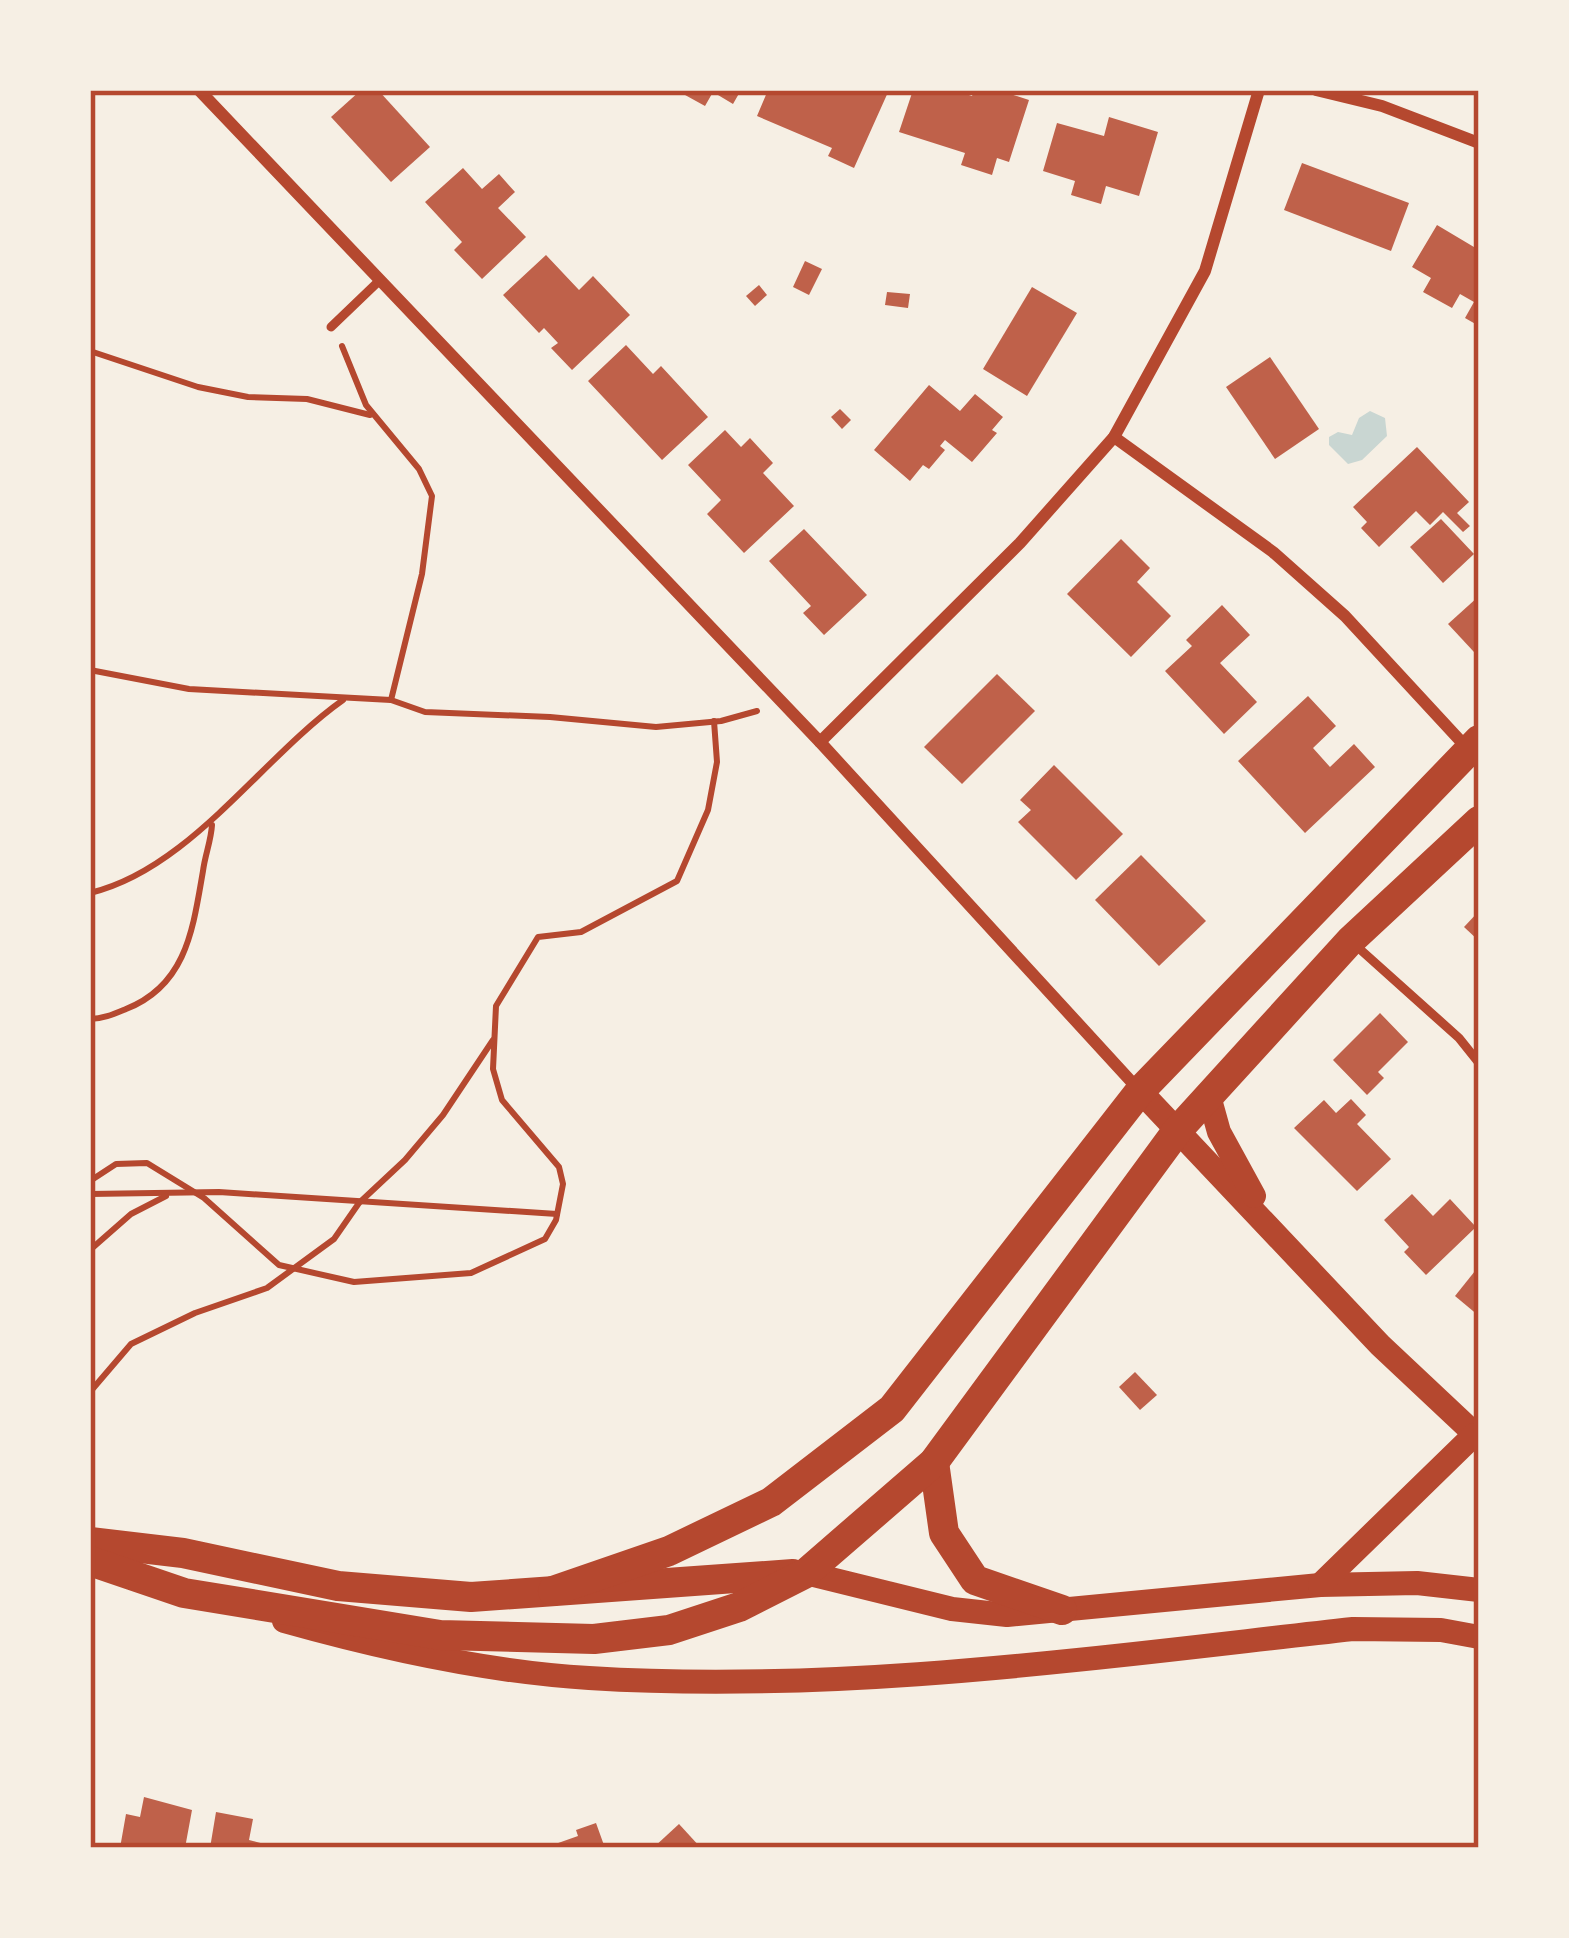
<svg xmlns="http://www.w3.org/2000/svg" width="1569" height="1938" viewBox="0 0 1569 1938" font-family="'Open Sans',sans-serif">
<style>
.water{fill:#c9d6d2}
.building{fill:#bf614a}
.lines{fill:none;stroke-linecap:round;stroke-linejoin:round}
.path{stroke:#b5482f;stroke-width:6}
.service{stroke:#b5482f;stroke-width:9}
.minor{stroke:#b5482f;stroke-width:12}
.secondary{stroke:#b5482f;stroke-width:24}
.primary{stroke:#b5482f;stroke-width:30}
.neatline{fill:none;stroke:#b5482f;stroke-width:4.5}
</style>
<rect width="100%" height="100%" fill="#f6efe4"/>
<path class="water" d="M 1370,411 L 1385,418 L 1387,436 L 1362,460 L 1348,464 L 1329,445 L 1329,437 L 1338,432 L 1352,435 L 1359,418 Z"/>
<g class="building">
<path d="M 361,90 L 378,90 L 430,147 L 391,182 L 331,117 Z"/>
<path d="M 676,90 L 741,90 L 733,104 L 713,92 L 705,106 Z"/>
<path d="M 768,90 L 889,90 L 854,168 L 828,156 L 832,148 L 757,116 Z"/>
<path d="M 913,90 L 954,90 L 972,96 L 974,90 L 998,90 L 1029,100 L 1009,162 L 997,158 L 992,175 L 961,165 L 965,153 L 899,132 Z"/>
<path d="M 1109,117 L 1158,132 L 1139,196 L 1106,186 L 1101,204 L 1071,195 L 1075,181 L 1043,171 L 1057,123 L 1104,136 Z"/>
<path d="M 1302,163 L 1409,203 L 1391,251 L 1284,210 Z"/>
<path d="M 463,168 L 482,189 L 499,174 L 515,192 L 498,208 L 526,237 L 482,279 L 454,250 L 462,242 L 425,202 Z"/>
<path d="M 1437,225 L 1479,250 L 1479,326 L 1465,318 L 1474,302 L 1460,294 L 1452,308 L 1423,292 L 1431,278 L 1412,267 Z"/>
<path d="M 546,255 L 579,290 L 593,276 L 630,315 L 572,370 L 551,348 L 558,343 L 544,328 L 539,333 L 503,295 Z"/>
<path d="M 805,261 L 822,269 L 809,295 L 793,287 Z"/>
<path d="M 759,285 L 767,295 L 755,306 L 746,296 Z"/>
<path d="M 1032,287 L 1077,313 L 1027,396 L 983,369 Z"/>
<path d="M 887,292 L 910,294 L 908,308 L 885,305 Z"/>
<path d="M 626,345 L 653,374 L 661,366 L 708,417 L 662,460 L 588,381 Z"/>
<path d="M 1270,357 L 1319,429 L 1275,459 L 1226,387 Z"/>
<path d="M 929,385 L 960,411 L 975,394 L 1003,417 L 992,430 L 997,433 L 972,462 L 945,440 L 940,446 L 945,450 L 929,469 L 923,465 L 910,481 L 874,450 Z"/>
<path d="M 840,409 L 851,420 L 842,429 L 831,417 Z"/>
<path d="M 725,430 L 741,447 L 750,438 L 773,463 L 763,473 L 794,506 L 744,553 L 707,514 L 721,500 L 688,465 Z"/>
<path d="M 1417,447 L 1469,502 L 1457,513 L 1470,526 L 1463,532 L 1443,512 L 1430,525 L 1416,511 L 1379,547 L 1361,528 L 1367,522 L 1353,507 Z"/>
<path d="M 1441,519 L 1474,554 L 1443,583 L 1410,547 Z"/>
<path d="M 804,529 L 867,595 L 824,635 L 803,613 L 811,606 L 769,561 Z"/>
<path d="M 1121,539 L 1150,568 L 1137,582 L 1171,616 L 1131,657 L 1067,594 Z"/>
<path d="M 1479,596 L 1479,647 L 1474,652 L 1448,624 Z"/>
<path d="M 1222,605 L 1250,635 L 1220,663 L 1257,702 L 1224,734 L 1165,671 L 1192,646 L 1186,640 Z"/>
<path d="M 997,674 L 1035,711 L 962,784 L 924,747 Z"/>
<path d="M 1308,696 L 1336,726 L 1313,748 L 1330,767 L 1354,744 L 1375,767 L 1305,833 L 1238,761 Z"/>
<path d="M 1054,765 L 1123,834 L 1076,880 L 1018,822 L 1031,810 L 1020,800 Z"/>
<path d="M 1141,855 L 1206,921 L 1159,966 L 1095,900 Z"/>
<path d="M 1479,911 L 1479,941 L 1464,927 Z"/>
<path d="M 1380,1013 L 1408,1042 L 1378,1072 L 1384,1078 L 1367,1095 L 1333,1060 Z"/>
<path d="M 1351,1099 L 1366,1115 L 1357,1124 L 1391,1159 L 1357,1191 L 1294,1128 L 1324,1100 L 1336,1113 Z"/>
<path d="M 1412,1194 L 1433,1216 L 1450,1199 L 1476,1227 L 1426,1275 L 1404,1252 L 1409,1247 L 1384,1220 Z"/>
<path d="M 1479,1266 L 1479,1316 L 1455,1296 Z"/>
<path d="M 1135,1372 L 1157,1395 L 1140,1410 L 1119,1387 Z"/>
<path d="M 144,1797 L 192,1810 L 185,1848 L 120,1848 L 126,1814 L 140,1817 Z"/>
<path d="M 216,1812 L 253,1819 L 249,1840 L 279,1848 L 210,1848 Z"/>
<path d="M 596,1823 L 605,1848 L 544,1848 L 578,1836 L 576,1830 Z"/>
<path d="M 679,1824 L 701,1848 L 653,1848 Z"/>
</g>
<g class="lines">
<g class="path">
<path d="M 342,346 L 366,405 L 419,469 L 432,496 L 422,574 L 391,700"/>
<path d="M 90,351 L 198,387 L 248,397 L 307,399 L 370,415"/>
<path d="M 90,670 L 189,689 L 391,700 L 425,712 L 550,717 L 656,727 L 721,721 L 757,711"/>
<path d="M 90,893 C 190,869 261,758 343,700"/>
<path d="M 90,1019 C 103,1019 114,1014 126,1009 C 187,985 193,928 203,871 C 205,855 211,841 212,825"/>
<path d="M 90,1181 L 116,1164 L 147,1163 L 204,1198 L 279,1265 L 354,1282 L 471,1273 L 545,1239 L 556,1220 L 563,1184 L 559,1167 L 502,1100 L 493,1069 L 496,1006 L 538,937 L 581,932 L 677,881 L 708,810 L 717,762 L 714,721"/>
<path d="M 90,1194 L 219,1192 L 557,1214"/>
<path d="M 90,1250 L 131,1214 L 166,1196"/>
<path d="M 90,1392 L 131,1344 L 195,1313 L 267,1288 L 334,1239 L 359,1203 L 405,1160 L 443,1115 L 493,1040"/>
</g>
<g class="service">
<path d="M 331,327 L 380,280"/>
<path d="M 1353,943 L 1459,1038 L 1479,1063"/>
</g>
<g class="minor">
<path d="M 199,90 L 820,742 L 1139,1090"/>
<path d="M 1316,90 L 1382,106 L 1479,143"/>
<path d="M 1114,437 L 1273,552 L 1345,616 L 1467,748"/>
<path d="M 820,742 L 1020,543 L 1114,437 L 1205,271 L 1259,90"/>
</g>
<g class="secondary">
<path d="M 1140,1091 L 1380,1345 L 1479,1438"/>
<path d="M 1209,1096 L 1219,1132 L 1254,1196"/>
<path d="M 806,1573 L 952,1609 L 1007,1615 L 1320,1585 L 1417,1583 L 1479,1590"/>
<path d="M 1320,1585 L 1474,1435"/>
<path d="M 284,1621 C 380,1648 489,1672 589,1678 C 843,1694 1100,1657 1353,1629 L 1441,1630 L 1479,1637"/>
</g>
<g class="primary">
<path d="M 934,1462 L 944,1533 L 975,1580 L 1062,1610"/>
<path d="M 90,1542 L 183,1553 L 338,1586 L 471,1597 L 793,1574"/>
<path d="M 90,1561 L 184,1593 L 440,1635 L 594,1639 L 669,1630 L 739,1607 L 806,1573 L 934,1462 L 1177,1131 L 1350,941 L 1479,821"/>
<path d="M 553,1591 L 669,1551 L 771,1502 L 892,1409 L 1140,1091 L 1479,740"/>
</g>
</g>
<rect width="1569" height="1938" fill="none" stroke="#f6efe4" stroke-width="186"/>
<rect x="93" y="93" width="1383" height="1752" class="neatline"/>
</svg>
